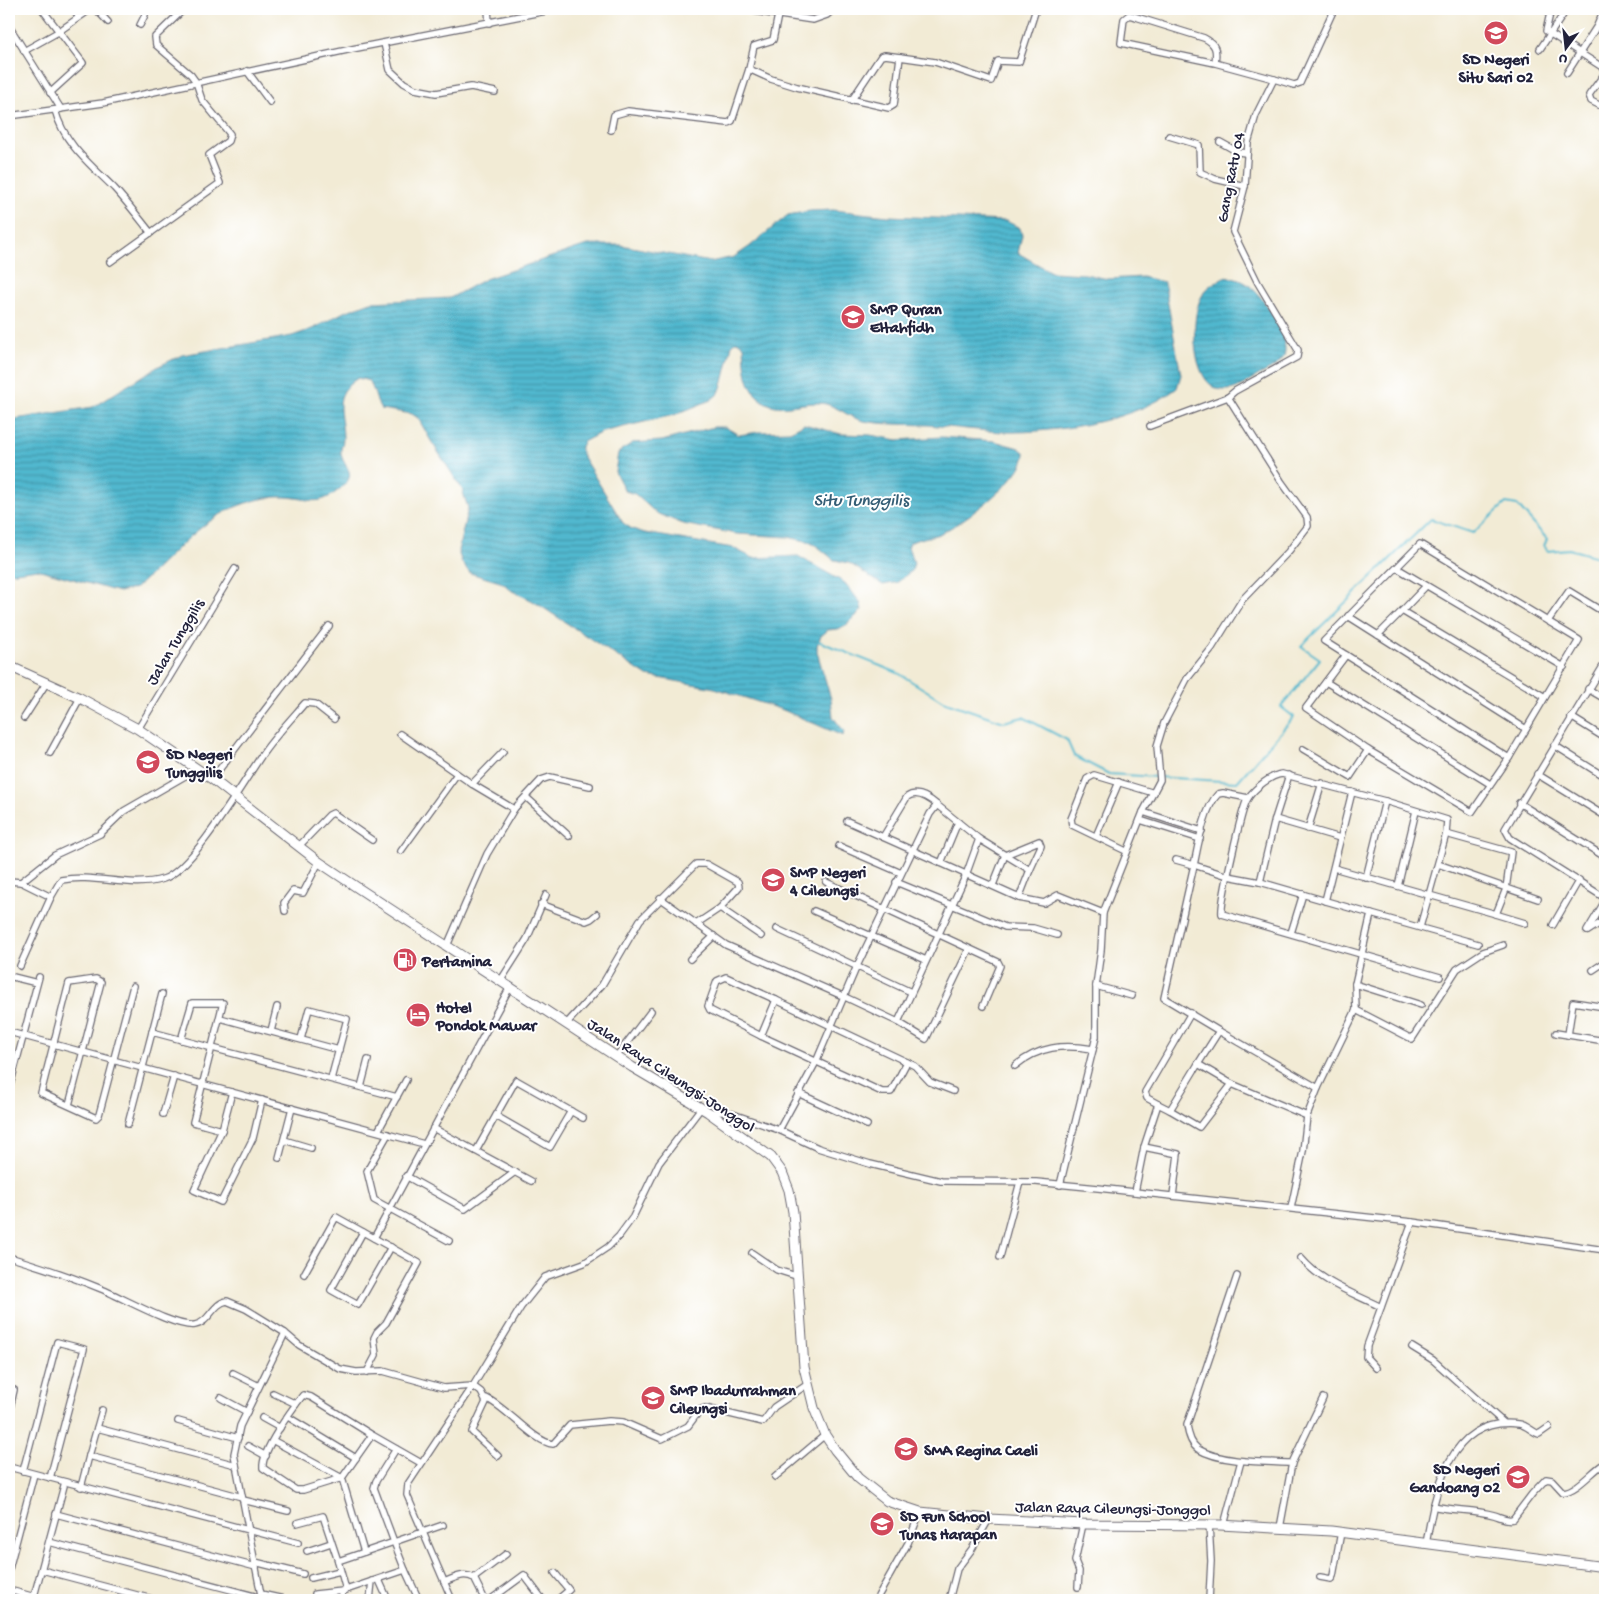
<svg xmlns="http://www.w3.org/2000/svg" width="1614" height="1609" viewBox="0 0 1614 1609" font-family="'Gochi Hand',sans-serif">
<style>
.water{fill:url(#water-rules);stroke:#3a6d85}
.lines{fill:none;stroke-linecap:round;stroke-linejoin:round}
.stream{stroke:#51b8cf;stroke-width:2}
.street-casing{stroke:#6b6871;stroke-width:8}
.primary-casing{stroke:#6b6871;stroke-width:11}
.street{stroke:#fff;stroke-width:5.5}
.primary{stroke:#fff;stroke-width:9}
.labels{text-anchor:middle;stroke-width:4;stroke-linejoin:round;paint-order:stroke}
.poi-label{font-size:16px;font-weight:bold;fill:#22223b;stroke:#fff;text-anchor:start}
.street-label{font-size:16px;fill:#22223b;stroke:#fff}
.water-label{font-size:18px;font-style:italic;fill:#355e76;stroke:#fff}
</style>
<defs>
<pattern id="water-rules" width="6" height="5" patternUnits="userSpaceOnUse" patternTransform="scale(1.25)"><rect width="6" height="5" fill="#51b8cf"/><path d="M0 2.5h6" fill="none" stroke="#4395a9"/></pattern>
</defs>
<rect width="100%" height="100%" fill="#fff"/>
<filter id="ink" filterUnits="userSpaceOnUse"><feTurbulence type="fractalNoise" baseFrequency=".02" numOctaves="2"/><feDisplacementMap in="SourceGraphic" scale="10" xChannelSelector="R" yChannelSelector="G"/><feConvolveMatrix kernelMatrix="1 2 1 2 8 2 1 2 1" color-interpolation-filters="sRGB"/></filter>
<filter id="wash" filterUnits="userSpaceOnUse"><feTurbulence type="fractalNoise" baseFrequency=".0096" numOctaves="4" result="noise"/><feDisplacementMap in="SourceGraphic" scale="20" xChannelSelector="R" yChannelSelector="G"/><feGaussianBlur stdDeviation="1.12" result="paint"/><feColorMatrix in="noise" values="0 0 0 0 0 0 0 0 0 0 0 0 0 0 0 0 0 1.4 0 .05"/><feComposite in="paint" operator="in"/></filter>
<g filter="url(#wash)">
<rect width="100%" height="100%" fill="#f2ebd5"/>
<g class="water">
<path d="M 833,210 L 888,216 L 1006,221 L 1020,228 L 1022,235 L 1018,253 L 1051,272 L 1085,274 L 1108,279 L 1142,277 L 1164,282 L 1181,375 L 1177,388 C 1136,421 1056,433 1004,432 C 979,431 953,427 928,425 C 907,424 885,425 864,421 C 850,418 840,408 826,404 C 806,399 781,414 763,401 C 745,388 745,367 744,346 L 737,341 L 732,345 L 723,382 L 719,393 L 711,400 L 674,415 L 602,432 L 583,442 L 580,449 L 583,457 L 623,523 L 632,529 L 645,533 L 733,548 L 753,558 L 798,556 L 845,583 L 860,602 L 862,610 L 847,625 L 838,629 L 828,630 L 821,636 L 817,645 L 817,652 L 831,699 L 833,717 L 844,731 L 843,736 L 783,710 L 715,688 L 647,676 L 533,601 L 512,591 L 503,583 L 470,573 L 462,563 L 458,551 L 468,508 L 462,489 L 431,441 L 418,418 L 412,414 L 381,409 C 375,400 375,390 369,381 L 358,378 C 330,396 343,412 343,439 C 343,444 340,449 341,454 C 344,468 358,473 342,487 C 318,509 311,498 285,497 C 268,496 249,501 233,508 C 195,525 167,561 136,588 L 119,592 L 37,569 L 9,573 L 9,420 L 93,407 L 159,366 L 182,355 L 292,336 L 312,329 L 344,312 L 371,302 L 450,298 L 485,279 L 587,245 L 621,245 L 710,262 L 734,257 L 749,247 L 788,215 L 810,211 Z"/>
<path d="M 1225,277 C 1232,278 1238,279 1244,282 C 1261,291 1291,336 1284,356 C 1280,366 1266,371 1257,376 C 1248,382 1237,390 1226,390 C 1191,392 1189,317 1202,296 C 1207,286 1216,282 1225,277 Z"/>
<path d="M 804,424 L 841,434 L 870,435 L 898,440 L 942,437 L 994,441 L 1019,448 L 1025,453 C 1026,477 963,522 943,532 C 932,538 919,537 910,543 L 908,547 L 914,563 L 912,570 L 898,582 L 883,585 L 849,563 L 834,560 L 817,546 L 806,541 L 788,537 L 737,534 L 683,524 L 656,513 L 635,494 L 625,491 L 615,472 L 618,453 L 632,443 L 662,441 L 714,427 L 725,427 L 739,435 L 758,432 L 790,431 Z"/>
</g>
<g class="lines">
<path class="stream" d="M 818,641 L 898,673 L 943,701 L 1004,722 L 1023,717 L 1067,740 L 1074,756 L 1109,774 L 1237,782 L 1294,717 L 1281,707 L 1320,659 L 1301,646 L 1431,519 L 1473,533 L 1506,503 L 1517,505 L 1547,539 L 1544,546 L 1548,551 L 1569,549 L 1605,559"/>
</g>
</g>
<g filter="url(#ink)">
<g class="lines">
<defs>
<g id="street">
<path d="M 42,9 L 83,63 L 50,93"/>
<path d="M 74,9 L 78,16"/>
<path d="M 96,9 L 108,22"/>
<path d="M 488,9 L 489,23"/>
<path d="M 740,9 L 813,20 L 827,15 L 834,9"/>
<path d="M 1551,9 L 1546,31 L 1605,69"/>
<path d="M 778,15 L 773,40 L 754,46 L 749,69 L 771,79 L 797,87 L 889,108 L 894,105 L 900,57 L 935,62 L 991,81 L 998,61 L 1019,62 L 1036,9"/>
<path d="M 140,25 L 145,15 L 144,9"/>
<path d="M 9,26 L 61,109"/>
<path d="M 384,43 L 390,70 L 404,83 L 415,89 L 436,93 L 471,87 L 495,92"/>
<path d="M 1540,49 L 1567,9"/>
<path d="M 24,51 L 58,32 L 91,9"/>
<path d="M 1215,63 C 1217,50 1216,44 1204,38 L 1133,16 L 1129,15 L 1124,19 L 1121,43 L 1215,63 L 1274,79"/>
<path d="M 247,71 L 270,102"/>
<path d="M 1567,73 L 1597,26 L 1604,9"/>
<path d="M 1605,73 L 1589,95 L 1591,101 L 1605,108"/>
<path d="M 851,101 L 881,56 L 885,55 L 900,57"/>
<path d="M 55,110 C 64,144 90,164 114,188 C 127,202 139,218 151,233"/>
<path d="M 9,116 L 103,103 L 352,49 L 556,9"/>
<path d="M 611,130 L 614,115 L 628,111 L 728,123 L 732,121 L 749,69"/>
<path d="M 1169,136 L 1199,145 L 1200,172 L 1215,179 L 1245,186"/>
<path d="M 1220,142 L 1238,152 L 1246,153"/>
<path d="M 110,262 L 220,183 L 209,155 L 228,141 L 230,134 L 202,100 L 196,82 L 191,75 L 156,45 L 155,37 L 184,9"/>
<path d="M 1150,426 L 1228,397 L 1235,391 L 1297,357 L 1298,350 L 1258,283 L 1233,232 L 1245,186 L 1248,143 L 1256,115 L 1274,79 L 1294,85 L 1300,83 L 1334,9"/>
<path d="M 1420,544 L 1579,640 L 1509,758 L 1324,641 Z"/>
<path d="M 1397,568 L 1564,667"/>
<path d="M 1426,586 L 1402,611 L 1545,697"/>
<path d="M 1348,616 L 1526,729"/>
<path d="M 1548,621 L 1569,591 L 1605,613"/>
<path d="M 1378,635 L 1402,611"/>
<path d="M 1346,655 L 1306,708 L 1368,750 L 1472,812 L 1509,758"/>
<path d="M 1605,663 L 1505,829 L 1510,838 L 1605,898"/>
<path d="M 1326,682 L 1490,784"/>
<path d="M 1588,689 L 1605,699"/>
<path d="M 1571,717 L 1605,738"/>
<path d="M 24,718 L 47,682"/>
<path d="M 138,729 L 235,569"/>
<path d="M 400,734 L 472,784 L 514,809 L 541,780 L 550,777 L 590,786"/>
<path d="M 1554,745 L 1605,777"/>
<path d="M 1303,749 L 1350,777 L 1368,750"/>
<path d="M 50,753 L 80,698"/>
<path d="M 1537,774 L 1605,816"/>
<path d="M 212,779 L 329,626"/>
<path d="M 472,784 L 503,752"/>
<path d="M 526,797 L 569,836"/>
<path d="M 1519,803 L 1605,857"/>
<path d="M 1143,812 L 1202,831"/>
<path d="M 1275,819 L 1289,775"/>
<path d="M 1140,820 L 1200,839"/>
<path d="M 847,821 L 1019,898 L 1044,903 L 1058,895 L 1103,913"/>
<path d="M 1308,829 L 1322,783"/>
<path d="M 1096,836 L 1119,782"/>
<path d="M 883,837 L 907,797 C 917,790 929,798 937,805"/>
<path d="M 979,839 L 1030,870 L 1019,898"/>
<path d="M 300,845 L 329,815 L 333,813 L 372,840"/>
<path d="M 839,846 L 901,873"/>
<path d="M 401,851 L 457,774"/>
<path d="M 1126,851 L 1072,825 L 1071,819 L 1087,779 L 1094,775 L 1154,793"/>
<path d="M 1176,860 L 1194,865 C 1198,846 1204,808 1218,794 L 1223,793 L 1248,798"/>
<path d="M 941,863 L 958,822"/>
<path d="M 1438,864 L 1538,899"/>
<path d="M 1334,868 L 1496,914 L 1506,889 L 1511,852 L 1446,834"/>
<path d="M 1366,878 L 1385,801"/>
<path d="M 9,881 L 21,882 L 51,897"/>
<path d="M 21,882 L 55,855 L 100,834 L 124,811 L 197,769"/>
<path d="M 826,882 L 998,962 L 1000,966 L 983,1006"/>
<path d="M 896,882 L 1005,927 L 1033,928 L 1057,935"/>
<path d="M 1260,882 L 1275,819 L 1340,838"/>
<path d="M 993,885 L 1005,855 L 1039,841 L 1041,846 L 1030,870"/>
<path d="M 1398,886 L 1416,811"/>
<path d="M 660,898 L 726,945 L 845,997 L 898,1022 L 966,875 L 979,839 L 937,805 L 930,814 L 857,966 L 816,1062 L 779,1130"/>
<path d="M 1325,901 L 1352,792"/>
<path d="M 541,904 L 586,921 L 591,919 L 597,914"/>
<path d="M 285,911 L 284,903 L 293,891 L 303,893 L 319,862"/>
<path d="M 814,911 L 926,960"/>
<path d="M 1371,914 L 1478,944"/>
<path d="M 1495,914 L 1525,923"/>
<path d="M 696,924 L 720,908"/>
<path d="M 1553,925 L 1579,880"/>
<path d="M 1420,927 L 1446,834 L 1447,820 L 1385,801 L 1282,774 C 1271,775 1255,788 1248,798 C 1242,806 1220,904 1222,914 L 1440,977"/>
<path d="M 777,929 L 911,992"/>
<path d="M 1587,931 L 1605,901"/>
<path d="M 1588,931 L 1605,920"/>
<path d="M 1291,933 L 1303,894"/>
<path d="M 447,946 L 487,854 L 514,809"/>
<path d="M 690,959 L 714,936"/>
<path d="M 20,966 L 51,897 L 61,880 C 95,873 130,889 163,879 C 192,871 245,779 264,752 C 276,735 291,719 305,703 L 315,704 L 334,719"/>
<path d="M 1593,970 L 1605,962"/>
<path d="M 9,976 L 37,983"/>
<path d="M 501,980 L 527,939 L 546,895"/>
<path d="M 1096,986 L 1132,996"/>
<path d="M 776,1000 L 907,1062 L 891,1092 L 882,1092 L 761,1036 Z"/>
<path d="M 1356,1010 L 1412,1039 L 1457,969 L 1483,952 L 1503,945"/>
<path d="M 220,1018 L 339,1050"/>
<path d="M 898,1022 L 926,1039 L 969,949"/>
<path d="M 567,1023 L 602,985 L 640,920 L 696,864 L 706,864 L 738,882 L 739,887 L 720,908 L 761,936"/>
<path d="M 271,1031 L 277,1007"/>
<path d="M 1219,1031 L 1318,1088"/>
<path d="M 9,1032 L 424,1144"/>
<path d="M 152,1032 L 397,1097"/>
<path d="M 1556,1033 L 1605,1041"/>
<path d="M 1568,1035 L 1573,1002 L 1605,1007"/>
<path d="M 761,1036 L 710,1010 L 708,1006 L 717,981 L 726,977 L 776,1000"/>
<path d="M 301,1039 L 309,1009 L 347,1019 L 331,1079"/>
<path d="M 181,1040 L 192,1003 L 223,1003 L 193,1122 L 222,1130"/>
<path d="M 616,1057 L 651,1011"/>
<path d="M 907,1062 L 915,1066 L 930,1082 L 953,1091"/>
<path d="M 1198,1064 L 1219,1031 L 1164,998 L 1194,865 L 1228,876 L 1260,882 L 1371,914 L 1355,984 L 1421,1005"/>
<path d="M 1015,1066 C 1039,1046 1063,1044 1093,1049"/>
<path d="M 11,1082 L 39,977"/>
<path d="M 361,1087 L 368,1060"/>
<path d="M 232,1092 L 222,1130 L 194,1190 L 221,1202 L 253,1138 L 262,1100"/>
<path d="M 798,1093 L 867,1125"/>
<path d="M 1158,1104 L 1147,1098 L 1145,1092 L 1191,1013"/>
<path d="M 69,1105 L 101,982 L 96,979 L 69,983 L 41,1093 L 96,1118 L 99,1115 L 133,986"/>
<path d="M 1170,1110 L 1199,1127 L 1232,1084"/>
<path d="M 708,1112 L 727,1112 L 779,1130 L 818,1148 L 870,1164 L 941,1181 L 1036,1182 L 1098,1188 L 1412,1222 L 1605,1250"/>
<path d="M 163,1114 L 174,1076"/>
<path d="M 496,1116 L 550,1147 L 571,1111"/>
<path d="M 128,1124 L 162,994"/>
<path d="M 433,1128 L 531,1181"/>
<path d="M 378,1131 L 406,1080"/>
<path d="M 388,1134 L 367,1171 L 374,1200 L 449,1241"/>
<path d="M 284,1140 L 311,1148"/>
<path d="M 1144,1147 L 1178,1154 L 1173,1196"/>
<path d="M 476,1151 L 516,1080 L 583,1118"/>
<path d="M 279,1158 L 292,1108"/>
<path d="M 406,1176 L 465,1209 L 515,1172"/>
<path d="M 1060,1185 L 1096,1037 L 1096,986 L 1101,950 L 1103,913 L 1143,812 L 1160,780 L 1157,746 L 1164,723 L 1187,679 L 1212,648 L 1242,600 L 1288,552 L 1308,526 L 1307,517 L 1281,481 L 1228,397"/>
<path d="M 1135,1192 L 1144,1147 L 1158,1104 L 1170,1110 L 1198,1064 L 1232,1084 L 1307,1116"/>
<path d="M 1291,1208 L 1303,1151 L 1307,1116 L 1318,1088 L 1356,1010 L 1355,984"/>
<path d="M 363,1232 L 331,1290 L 358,1305 L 391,1247"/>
<path d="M 374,1238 L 510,987"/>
<path d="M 752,1253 L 777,1270 L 796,1276"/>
<path d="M 9,1257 C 39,1266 70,1276 99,1288 C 120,1296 175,1328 195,1325 C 209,1323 213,1303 227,1301 L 246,1309 L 285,1333 L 299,1345 L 340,1369 L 356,1372 L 383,1371 L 444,1388 L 473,1386 L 481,1392 L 486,1402 L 472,1432 L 498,1456"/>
<path d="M 1000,1257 L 1020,1182"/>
<path d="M 1301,1258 C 1322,1283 1353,1293 1381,1307"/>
<path d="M 304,1274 L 336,1217 L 419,1263 L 386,1323 L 377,1332 L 374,1338 L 376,1355 L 367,1372"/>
<path d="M 1237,1276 L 1187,1425 C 1188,1433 1191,1444 1198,1449 C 1221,1463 1266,1462 1292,1463 L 1323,1398"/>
<path d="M 1412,1347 L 1433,1360 L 1504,1423"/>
<path d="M 1376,1368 L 1366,1357 L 1367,1346 L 1412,1222"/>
<path d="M 233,1373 L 259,1386"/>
<path d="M 273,1393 L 296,1404"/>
<path d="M 221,1398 L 247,1412"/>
<path d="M 486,1398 C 506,1407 534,1442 553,1444 L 570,1425 L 609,1421 L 623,1422 L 662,1439 L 688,1426 L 700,1410 L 705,1408 L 763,1422 L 774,1407 L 808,1384"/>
<path d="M 9,1412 L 14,1390"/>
<path d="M 288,1417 L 356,1458"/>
<path d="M 262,1418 L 280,1428"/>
<path d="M 178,1421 L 238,1438"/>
<path d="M 97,1428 L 236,1465"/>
<path d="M 372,1435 L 311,1397 L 303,1395 C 292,1409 261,1451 263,1468 L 296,1490 L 303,1490 L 342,1478 L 372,1435 L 421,1463"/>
<path d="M 274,1441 L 342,1478 L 364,1552"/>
<path d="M 248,1446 L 266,1456"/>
<path d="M 89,1456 L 102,1410"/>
<path d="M 9,1467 L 298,1543"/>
<path d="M 23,1471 L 57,1342 L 84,1349 L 50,1478"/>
<path d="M 775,1477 L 825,1435"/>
<path d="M 81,1487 L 89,1456 L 242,1497"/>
<path d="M 243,1500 L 288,1511"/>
<path d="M 1433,1506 C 1453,1511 1474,1509 1494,1515 C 1501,1517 1506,1521 1513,1519 L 1532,1494 L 1546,1479 L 1552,1480 L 1563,1492 C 1577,1491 1592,1471 1605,1463"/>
<path d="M 56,1514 L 256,1567"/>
<path d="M 297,1523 L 323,1516 L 338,1561"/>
<path d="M 1209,1525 L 1211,1561 L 1209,1600"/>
<path d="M 1224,1525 L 1241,1461"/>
<path d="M 1280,1528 L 1292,1463"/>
<path d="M 49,1542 L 262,1598"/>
<path d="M 1426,1544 C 1435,1492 1449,1415 1519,1424 C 1527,1425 1532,1432 1539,1434 L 1549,1427"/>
<path d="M 307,1551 L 331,1543"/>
<path d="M 255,1562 L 303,1574"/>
<path d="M 9,1569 L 34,1474"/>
<path d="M 42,1570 L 156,1600"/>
<path d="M 405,1570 L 419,1600"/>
<path d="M 555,1573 L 569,1590 L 557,1600"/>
<path d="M 1320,1577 L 1331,1579 L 1333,1576 L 1341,1532"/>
<path d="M 311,1578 L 340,1571"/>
<path d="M 474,1578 L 506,1554"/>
<path d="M 379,1580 L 388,1600"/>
<path d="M 444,1582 C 455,1578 463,1572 474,1578 L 485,1600"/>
<path d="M 1078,1587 L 1079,1571 L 1075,1561 L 1083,1524"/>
<path d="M 9,1590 L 46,1600"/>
<path d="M 346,1590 L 338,1561 L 394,1542 L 374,1488 L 376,1481 L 396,1449"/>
<path d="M 261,1594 L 288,1600"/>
<path d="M 315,1594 L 343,1591"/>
<path d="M 33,1600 L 65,1482"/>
<path d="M 262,1600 L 234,1454 L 240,1426 L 285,1333"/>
<path d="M 341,1600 L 343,1591 L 405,1570 L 394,1542 L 443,1525"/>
<path d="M 370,1600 L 372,1581"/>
<path d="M 452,1600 L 407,1495 L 408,1484 L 473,1386 L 521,1307 L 545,1277 L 584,1263 L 608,1247 L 619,1236 L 633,1217 L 659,1163 L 701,1108"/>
<path d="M 490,1600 L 524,1575 L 543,1600"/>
<path d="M 876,1600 L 908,1543 L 920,1512"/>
<path d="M 949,1600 L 957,1569 L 972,1549 L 989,1519"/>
</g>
<path id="primary" d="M 9,666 L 80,698 L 138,729 L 212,779 L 319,862 L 358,888 L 632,1067 L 708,1112 L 771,1157 L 782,1172 L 789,1190 L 793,1212 L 804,1367 L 814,1408 L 825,1435 L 835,1450 L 858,1478 L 887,1501 L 920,1512 L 989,1519 L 1083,1524 L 1220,1525 L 1331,1531 L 1605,1567"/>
</defs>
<use href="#street" class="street-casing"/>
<use href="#primary" class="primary-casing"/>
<use href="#street" class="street"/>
<use href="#primary" class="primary"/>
</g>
</g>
<defs>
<symbol id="school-disc" viewBox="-11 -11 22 22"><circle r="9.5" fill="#d1495b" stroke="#fff"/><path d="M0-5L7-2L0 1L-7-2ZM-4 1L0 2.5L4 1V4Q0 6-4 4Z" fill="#fff"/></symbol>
<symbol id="fuel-disc" viewBox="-11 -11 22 22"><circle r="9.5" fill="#d1495b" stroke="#fff"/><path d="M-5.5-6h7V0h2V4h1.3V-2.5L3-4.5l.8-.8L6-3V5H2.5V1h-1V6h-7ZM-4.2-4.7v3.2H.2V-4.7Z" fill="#fff"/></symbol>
<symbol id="hotel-disc" viewBox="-11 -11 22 22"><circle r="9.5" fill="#d1495b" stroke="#fff"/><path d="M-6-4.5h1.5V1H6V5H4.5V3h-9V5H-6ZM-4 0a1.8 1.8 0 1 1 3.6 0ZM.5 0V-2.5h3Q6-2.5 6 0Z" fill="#fff"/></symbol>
</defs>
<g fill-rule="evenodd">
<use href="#school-disc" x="1482" y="19" width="28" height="28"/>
<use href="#school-disc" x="839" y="303" width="28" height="28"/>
<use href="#school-disc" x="134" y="748" width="28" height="28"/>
<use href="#school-disc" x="759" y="866" width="28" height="28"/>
<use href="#fuel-disc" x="391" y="946" width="28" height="28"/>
<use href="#hotel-disc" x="404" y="1001" width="28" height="28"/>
<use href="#school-disc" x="639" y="1384" width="28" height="28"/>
<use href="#school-disc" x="892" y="1435" width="28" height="28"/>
<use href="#school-disc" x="1504" y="1463" width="28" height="28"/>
<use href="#school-disc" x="868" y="1510" width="28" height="28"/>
</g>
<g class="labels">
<g class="poi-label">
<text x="1496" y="64" text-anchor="middle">SD Negeri<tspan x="1496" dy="18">Situ Sari 02</tspan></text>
<text x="870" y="314">SMP Quran<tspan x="870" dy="18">Eltahfidh</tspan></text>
<text x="166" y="759">SD Negeri<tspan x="166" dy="18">Tunggilis</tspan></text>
<text x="790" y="877">SMP Negeri<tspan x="790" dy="18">4 Cileungsi</tspan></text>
<text x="422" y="966">Pertamina</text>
<text x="436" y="1012">Hotel<tspan x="436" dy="18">Pondok Mawar</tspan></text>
<text x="670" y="1395">SMP Ibadurrahman<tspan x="670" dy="18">Cileungsi</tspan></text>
<text x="924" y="1455">SMA Regina Caeli</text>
<text x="1500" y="1474" text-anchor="end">SD Negeri<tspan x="1500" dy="18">Gandoang 02</tspan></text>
<text x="900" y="1521">SD Fun School<tspan x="900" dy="18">Tunas Harapan</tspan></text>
</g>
<g class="street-label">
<text transform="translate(1229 177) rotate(-79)" y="6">Gang Ratu 04</text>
<text transform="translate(174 641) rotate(-59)" y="6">Jalan Tunggilis</text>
<text transform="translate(672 1074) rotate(33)" y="6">Jalan Raya Cileungsi-Jonggol</text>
<text transform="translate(1113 1507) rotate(1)" y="6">Jalan Raya Cileungsi-Jonggol</text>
</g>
<g class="water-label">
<text x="861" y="505">Situ Tunggilis</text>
</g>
</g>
<rect width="1614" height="1609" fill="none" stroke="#fff" stroke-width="30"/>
<g transform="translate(1566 48) rotate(195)" stroke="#ffffff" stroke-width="4" paint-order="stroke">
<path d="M0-4L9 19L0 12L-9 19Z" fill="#22223b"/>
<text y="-8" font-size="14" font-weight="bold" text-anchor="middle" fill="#22223b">U</text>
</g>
</svg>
